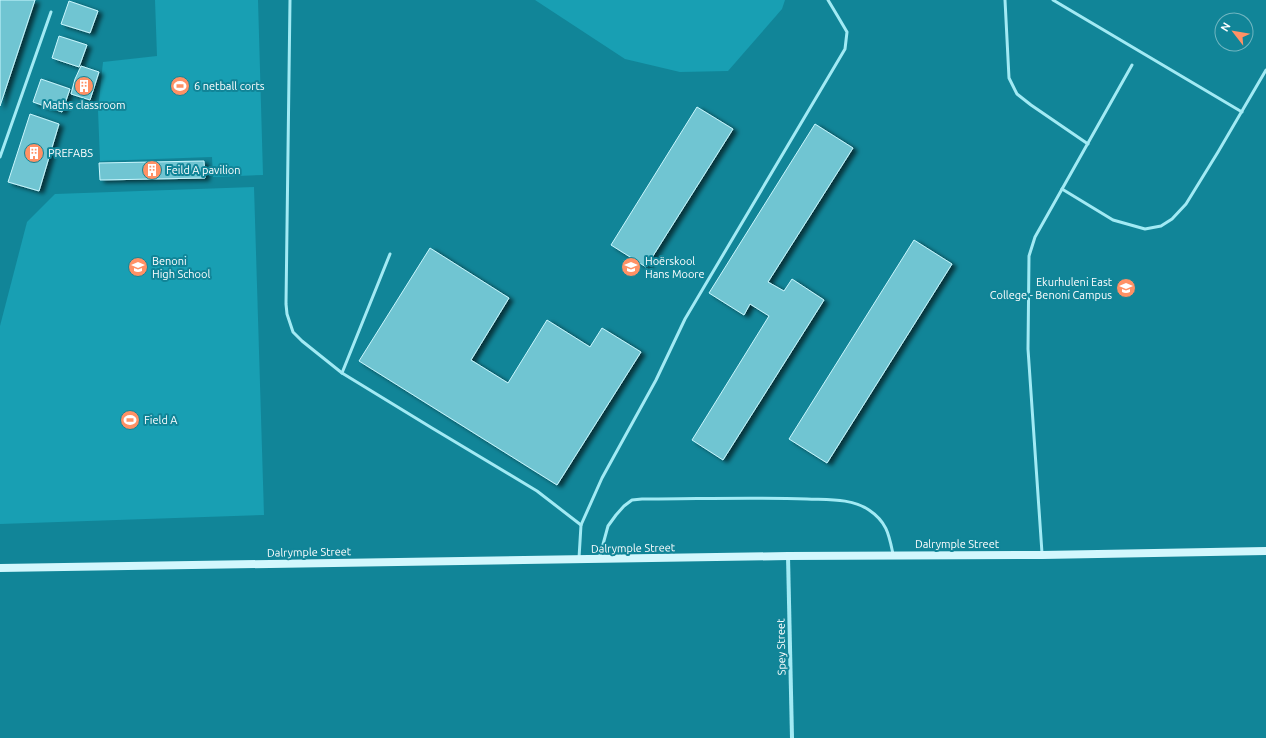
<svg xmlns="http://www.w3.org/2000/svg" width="1266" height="738" viewBox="0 0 1266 738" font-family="Ubuntu,sans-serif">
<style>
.green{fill:#189fb3}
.building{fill:#6fc5d2;stroke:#caf7fe;filter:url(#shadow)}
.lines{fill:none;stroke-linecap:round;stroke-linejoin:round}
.lane{stroke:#a2eaf4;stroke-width:3}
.street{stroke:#a2eaf4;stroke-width:4}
.secondary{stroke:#d2f7fd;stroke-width:8}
.labels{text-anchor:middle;stroke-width:4;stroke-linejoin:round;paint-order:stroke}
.poi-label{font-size:11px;fill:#fff;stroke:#118598;text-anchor:start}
.street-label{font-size:11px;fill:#fff;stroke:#118598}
</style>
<defs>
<filter id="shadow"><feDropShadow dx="4.5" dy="2.5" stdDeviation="2" flood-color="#0009"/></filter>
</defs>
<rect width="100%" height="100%" fill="#118598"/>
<g class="green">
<path d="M 155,0 L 258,0 L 263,175 L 213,177 L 212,157 L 100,161 L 98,110 L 103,62 L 157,56 Z"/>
<path d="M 535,0 L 785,0 L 782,9 L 728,71 L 680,72 L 625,59 Z"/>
<path d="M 254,187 L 264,515 L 0,524 L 0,326 L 27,222 L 55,194 Z"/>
</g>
<g class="building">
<path d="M 0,0 L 35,0 L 0,106 Z"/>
<path d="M 69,1 L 98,11 L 90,33 L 61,24 Z"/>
<path d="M 59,36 L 87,45 L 79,67 L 52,58 Z"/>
<path d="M 81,66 L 99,72 L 90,100 L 71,94 L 75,79 Z"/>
<path d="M 41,79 L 70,89 L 62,112 L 33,102 Z"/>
<path d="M 697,107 L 733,129 L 646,267 L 611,245 Z"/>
<path d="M 30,114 L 59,124 L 39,191 L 8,182 Z"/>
<path d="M 815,124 L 853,148 L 768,282 L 784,291 L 792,279 L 824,300 L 723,460 L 692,440 L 769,316 L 750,304 L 744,315 L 709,293 Z"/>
<path d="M 204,161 L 205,178 L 100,180 L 99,163 Z"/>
<path d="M 914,240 L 952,264 L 827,463 L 789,439 Z"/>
<path d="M 430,248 L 509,298 L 471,360 L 508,383 L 547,320 L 590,347 L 602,328 L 641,352 L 557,485 L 359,361 Z"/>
</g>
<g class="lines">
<g class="lane">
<path d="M 290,0 L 286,304 L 287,314 L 293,332 L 302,341 L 342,373 L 432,428 L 537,491 L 581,525"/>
<path d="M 1005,0 L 1009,78 L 1017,94 L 1031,105 L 1088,144"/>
<path d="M 1053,0 L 1242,112"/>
<path d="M 0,157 L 51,12"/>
<path d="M 1062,189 L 1113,220 L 1145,229 L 1161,226 L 1172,219 L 1186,204 L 1218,152 L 1266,70"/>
<path d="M 342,373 L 390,254"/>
<path d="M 1042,553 L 1028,349 L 1029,256 L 1035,237 L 1132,65"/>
<path d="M 579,558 L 581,525 L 602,478 L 656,380 L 685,319 L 845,49 L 847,32 L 837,15 L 828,0"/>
<path d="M 599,559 L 608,526 L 616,515 L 624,506 L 632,500 L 642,499 C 697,499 752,497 807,499 C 827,500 852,498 869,510 C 887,522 889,535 893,554"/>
</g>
<path class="street" d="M 788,556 L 792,738"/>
<path class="secondary" d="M 0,568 L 788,556 L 1042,555 L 1266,551"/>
</g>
<defs>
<symbol id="building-disc" viewBox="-11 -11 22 22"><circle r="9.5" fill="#ff9165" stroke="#118598"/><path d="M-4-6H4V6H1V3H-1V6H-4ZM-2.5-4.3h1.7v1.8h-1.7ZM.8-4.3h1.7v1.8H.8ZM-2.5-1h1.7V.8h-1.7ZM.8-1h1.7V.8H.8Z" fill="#fff"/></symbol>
<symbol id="stadium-disc" viewBox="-11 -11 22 22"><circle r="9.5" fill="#ff9165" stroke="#118598"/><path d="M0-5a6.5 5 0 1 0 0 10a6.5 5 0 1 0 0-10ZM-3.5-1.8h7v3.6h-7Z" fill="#fff"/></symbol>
<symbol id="school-disc" viewBox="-11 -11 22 22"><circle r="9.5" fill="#ff9165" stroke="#118598"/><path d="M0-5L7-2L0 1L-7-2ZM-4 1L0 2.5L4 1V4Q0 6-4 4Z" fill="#fff"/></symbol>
<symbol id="university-disc" viewBox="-11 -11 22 22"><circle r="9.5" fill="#ff9165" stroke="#118598"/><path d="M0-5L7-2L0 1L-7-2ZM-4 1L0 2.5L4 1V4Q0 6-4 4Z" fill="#fff"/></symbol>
</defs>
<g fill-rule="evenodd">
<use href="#building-disc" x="73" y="75" width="22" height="22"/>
<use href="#stadium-disc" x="169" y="75" width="22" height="22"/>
<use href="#building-disc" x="23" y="142" width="22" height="22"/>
<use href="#building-disc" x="141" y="159" width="22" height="22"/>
<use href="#school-disc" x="127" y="256" width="22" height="22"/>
<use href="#school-disc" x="620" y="256" width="22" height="22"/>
<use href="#university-disc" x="1115" y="277" width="22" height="22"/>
<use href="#stadium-disc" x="119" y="409" width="22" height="22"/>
</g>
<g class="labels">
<g class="poi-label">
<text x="194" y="90">6 netball corts</text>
<text x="84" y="109" text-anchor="middle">Maths classroom</text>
<text x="48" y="157">PREFABS</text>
<text x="166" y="174">Feild A pavilion</text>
<text x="152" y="265">Benoni<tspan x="152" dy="13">High School</tspan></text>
<text x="645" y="265">Hoërskool<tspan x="645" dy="13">Hans Moore</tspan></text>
<text x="1112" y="286" text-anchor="end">Ekurhuleni East<tspan x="1112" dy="13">College - Benoni Campus</tspan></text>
<text x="144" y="424">Field A</text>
</g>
<g class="street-label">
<text x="957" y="548">Dalrymple Street</text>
<text transform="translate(633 548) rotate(-1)" y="4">Dalrymple Street</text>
<text transform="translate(309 552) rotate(-1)" y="4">Dalrymple Street</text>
<text transform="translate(781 647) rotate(-91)" y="4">Spey Street</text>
</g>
</g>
<g transform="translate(1234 32) rotate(301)"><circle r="19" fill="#118598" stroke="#70b6c1"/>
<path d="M0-3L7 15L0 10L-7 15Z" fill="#ff9165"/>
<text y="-6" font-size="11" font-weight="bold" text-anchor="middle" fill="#ffffff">N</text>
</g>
</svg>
